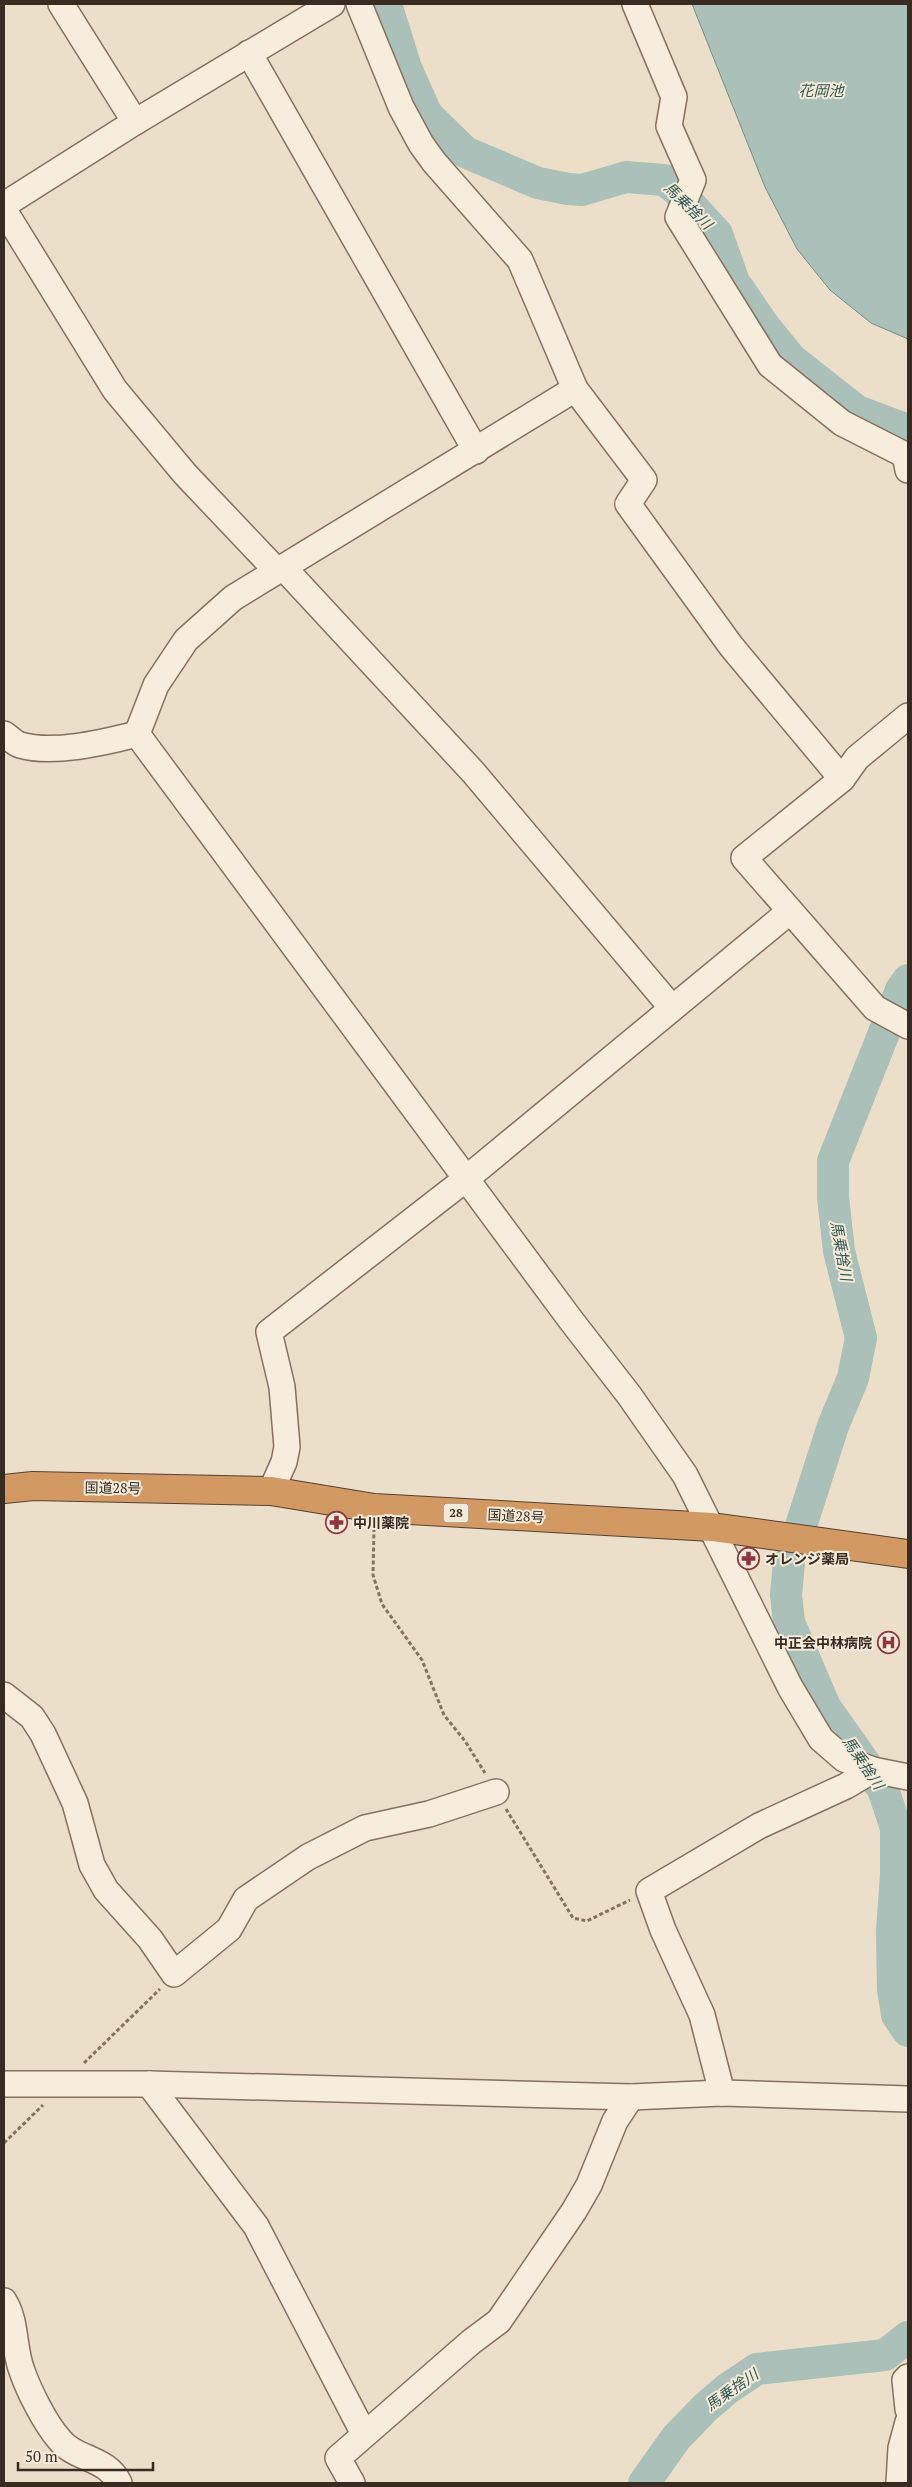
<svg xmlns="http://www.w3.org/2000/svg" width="912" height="2487" viewBox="0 0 912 2487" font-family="'PT Serif','Noto Sans JP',serif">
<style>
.water{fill:#aac0b8;stroke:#718e85}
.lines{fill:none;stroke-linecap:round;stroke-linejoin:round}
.river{stroke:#aac0b8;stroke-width:32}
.minor-casing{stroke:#867160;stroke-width:28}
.highway-casing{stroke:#554033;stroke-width:30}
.path{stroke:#867160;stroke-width:3;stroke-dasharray:4 2.5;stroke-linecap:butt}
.minor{stroke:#f6eddc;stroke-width:25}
.highway{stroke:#d29963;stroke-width:28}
.labels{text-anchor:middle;stroke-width:4;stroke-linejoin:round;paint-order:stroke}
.shield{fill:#f3ead9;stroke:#706459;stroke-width:1}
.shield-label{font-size:12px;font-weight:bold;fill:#382b22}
.street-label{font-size:14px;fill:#382b22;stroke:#f3ead9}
.poi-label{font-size:14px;font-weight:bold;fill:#382b22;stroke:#f3ead9;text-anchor:start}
.water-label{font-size:15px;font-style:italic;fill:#325652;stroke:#f3ead9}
</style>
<rect width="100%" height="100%" fill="#ebdfca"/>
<path class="water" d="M 692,4 L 908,4 L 908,339 L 871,323 L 830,290 L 797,249 L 765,187 Z"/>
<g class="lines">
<g class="river">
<path d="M 386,4 L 406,68 L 427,115 L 465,152 L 538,183 L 568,189 L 582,190 L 626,177 L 664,180 L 675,188 L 717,234 L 734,282 L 765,327 L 791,359 L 857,411 L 908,430"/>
<path d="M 801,1526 L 833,1426 L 853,1378 L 861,1338 L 839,1251 L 833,1197 L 833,1161 L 901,990 L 908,980"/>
<path d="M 789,1562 L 786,1595 L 789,1622 L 825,1707 L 883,1789 L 896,1828 L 896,1874 L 892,1931 L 893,1989 L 897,2015 L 908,2031"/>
<path d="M 644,2483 L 676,2438 L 705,2408 L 727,2389 L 757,2369 L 885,2355 L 908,2337"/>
</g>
<defs>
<g id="minor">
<path d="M 359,4 L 401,107 L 421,144 L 434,162 L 520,260 L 575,389 L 644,480 L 628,504 L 731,646 L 842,779"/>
<path d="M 635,4 L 674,97 L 669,126 L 693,180 L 678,217 L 770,365 L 842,423 L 905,455 L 908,470"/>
<path d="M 249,53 L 476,451"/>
<path d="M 135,122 L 332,4"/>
<path d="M 4,205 L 135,122 L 61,4"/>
<path d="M 4,210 L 115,390 L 185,474 L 277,571"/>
<path d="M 575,389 L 233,598 L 186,640 L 156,685 L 137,734 L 570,1319 L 629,1395 L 685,1475 L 790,1687 L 821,1739 L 844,1759 L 873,1770 L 908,1777"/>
<path d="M 283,567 L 473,772 L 672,1008"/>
<path d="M 908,716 L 857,758 L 842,779 L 744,858 L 875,1008 L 908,1026"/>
<path d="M 4,734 C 9,737 14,743 20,745 C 54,755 104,742 137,734"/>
<path d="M 271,1491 L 284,1462 L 287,1447 L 282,1387 L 269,1332 L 467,1178 L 789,912"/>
<path d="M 4,1695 L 32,1717 L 43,1734 L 75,1803 L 92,1865 L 106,1890 L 150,1939 L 174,1974 L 229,1929 L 246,1899 L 308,1857 L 365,1828 L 429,1814 L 496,1792"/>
<path d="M 4,2084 L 149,2084 L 631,2097 L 722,2093 L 908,2099"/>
<path d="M 149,2084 L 256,2226 L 364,2434"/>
<path d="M 722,2093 L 702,2015 L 663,1930 L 649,1891 L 759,1826 L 846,1786 L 873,1770"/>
<path d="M 4,2301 C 17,2322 13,2348 22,2371 C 29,2391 45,2423 59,2439 C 75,2460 107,2457 119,2483"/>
<path d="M 908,2377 L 905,2380 L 908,2409"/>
<path d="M 352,2483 L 338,2458 L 471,2342 L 499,2321 L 574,2211 L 589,2185 L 615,2121 L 631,2097"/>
<path d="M 899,2483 L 901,2448 L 908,2422"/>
</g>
<path id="highway" d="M 4,1489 L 33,1486 L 271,1491 L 374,1508 L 712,1527 L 908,1554"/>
</defs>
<use href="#minor" class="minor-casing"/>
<use href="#highway" class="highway-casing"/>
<g class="path">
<path d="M 374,1528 L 373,1575 L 382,1604 L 422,1660 L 444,1715 L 465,1741 L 485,1773"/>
<path d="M 506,1809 L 573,1918 L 587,1921 L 630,1900"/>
<path d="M 84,2063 L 160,1989"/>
<path d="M 4,2143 L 43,2105"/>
</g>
<use href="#minor" class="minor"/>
<use href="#highway" class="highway"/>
</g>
<defs>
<symbol id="pharmacy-ring" viewBox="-11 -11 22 22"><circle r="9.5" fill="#f3ead9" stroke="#90353c" stroke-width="1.5"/><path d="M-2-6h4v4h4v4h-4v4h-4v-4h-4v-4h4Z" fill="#90353c"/></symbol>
<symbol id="hospital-ring" viewBox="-11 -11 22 22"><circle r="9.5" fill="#f3ead9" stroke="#90353c" stroke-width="1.5"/><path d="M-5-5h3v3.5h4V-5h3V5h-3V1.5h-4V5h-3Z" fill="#90353c"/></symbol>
</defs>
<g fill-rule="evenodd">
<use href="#pharmacy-ring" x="324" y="1510" width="25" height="25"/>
<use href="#pharmacy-ring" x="736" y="1546" width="25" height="25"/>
<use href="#hospital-ring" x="876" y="1630" width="25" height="25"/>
</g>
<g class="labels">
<rect class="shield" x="443.5" y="1503.5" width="25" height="19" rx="4"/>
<g class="shield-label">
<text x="456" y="1517">28</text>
</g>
<g class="street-label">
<text transform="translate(113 1488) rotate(1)" y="5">国道28号</text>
<text transform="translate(516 1516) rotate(3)" y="5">国道28号</text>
</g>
<g class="poi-label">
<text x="353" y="1528">中川薬院</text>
<text x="765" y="1564">オレンジ薬局</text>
<text x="872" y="1648" text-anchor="end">中正会中林病院</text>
</g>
<g class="water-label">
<text x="821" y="96">花岡池</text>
<text transform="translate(688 206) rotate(44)" y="5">馬乗捨川</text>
<text transform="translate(841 1251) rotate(80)" y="5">馬乗捨川</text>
<text transform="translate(863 1763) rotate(56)" y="5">馬乗捨川</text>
<text transform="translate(732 2390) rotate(-35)" y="5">馬乗捨川</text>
</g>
</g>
<rect width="912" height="2487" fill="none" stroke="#382b22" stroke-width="10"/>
<path d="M18 2462v8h135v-8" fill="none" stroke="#382b22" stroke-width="2.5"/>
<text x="25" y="2462" font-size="15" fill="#382b22" stroke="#f3ead9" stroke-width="4" paint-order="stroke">50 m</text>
</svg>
